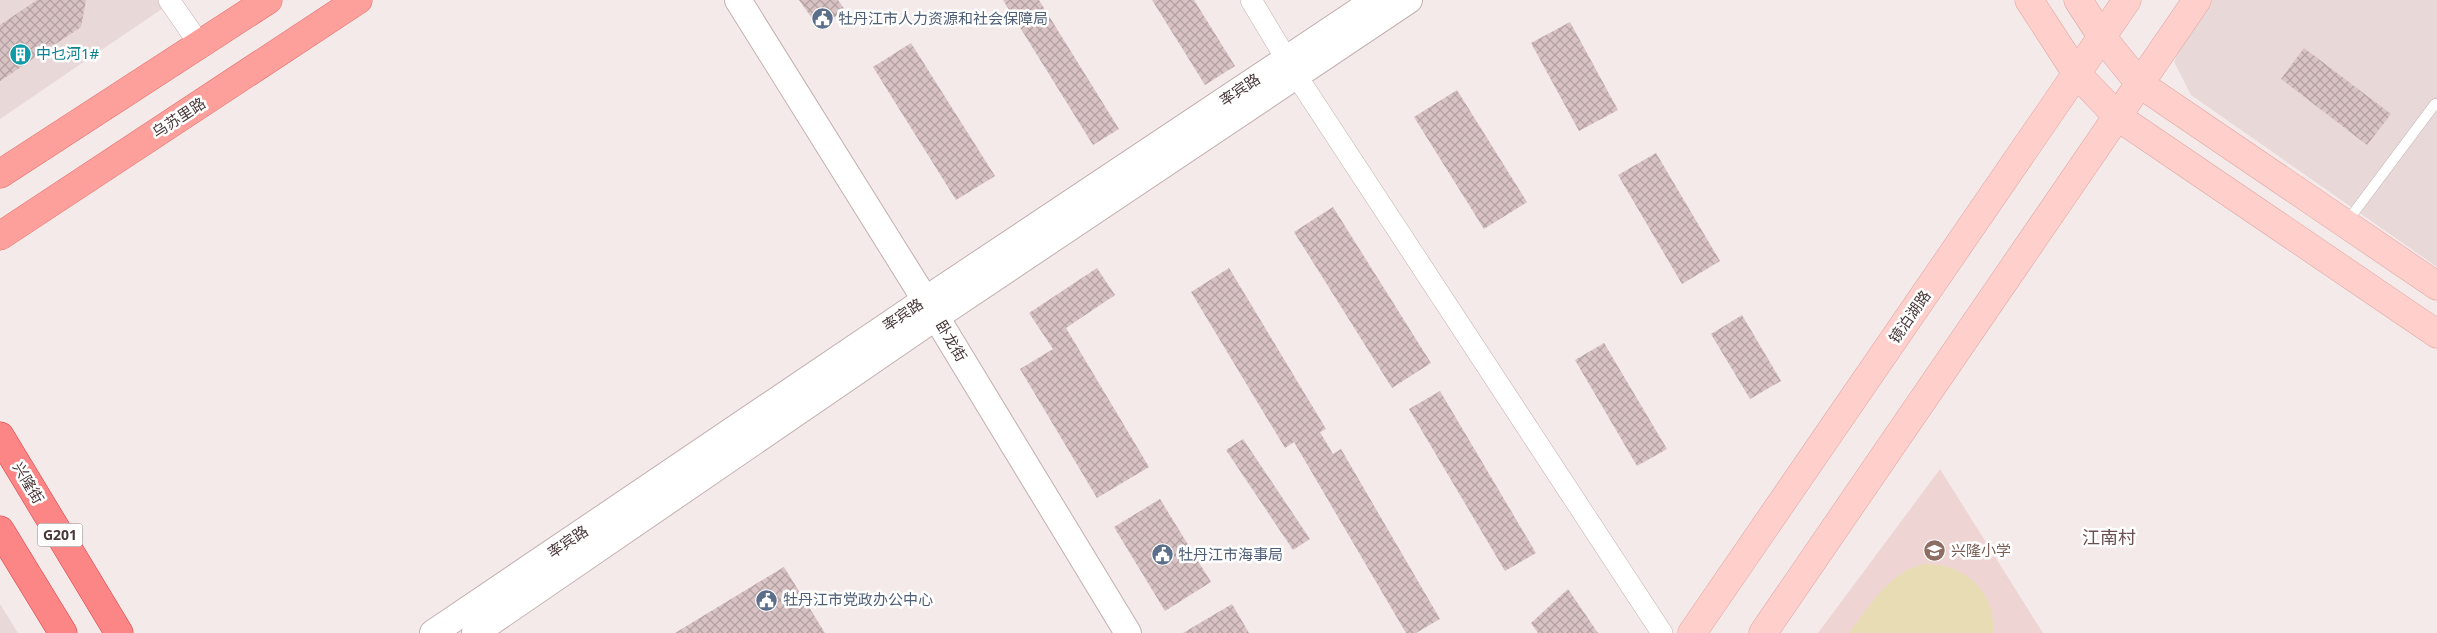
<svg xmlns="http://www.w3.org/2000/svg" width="2437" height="633" viewBox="0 0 2437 633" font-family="'Noto Sans','Noto Sans SC',sans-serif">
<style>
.residential{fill:#e9d8d8}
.education{fill:#eed5d4}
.green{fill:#e8dcb4}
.building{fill:url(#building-cross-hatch)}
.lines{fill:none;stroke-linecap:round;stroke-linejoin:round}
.service-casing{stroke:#c3afb0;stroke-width:11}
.minor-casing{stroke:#c3afb0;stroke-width:22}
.tertiary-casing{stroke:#c3afb0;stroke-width:28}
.secondary-casing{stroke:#dda5a1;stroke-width:29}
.primary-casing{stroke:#e36d6a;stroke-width:29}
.trunk-casing{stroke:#dc3c43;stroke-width:29}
.service{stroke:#fff;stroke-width:10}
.minor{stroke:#fff;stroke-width:21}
.tertiary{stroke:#fff;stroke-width:26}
.secondary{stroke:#fecfcb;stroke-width:28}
.primary{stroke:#fd9f9b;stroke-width:28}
.trunk{stroke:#fc8685;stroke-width:28}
.labels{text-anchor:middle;stroke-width:5;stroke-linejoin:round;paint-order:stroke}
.shield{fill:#fff;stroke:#807474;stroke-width:1}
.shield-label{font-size:14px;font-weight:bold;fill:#493839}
.service-label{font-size:15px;fill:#4e5e75;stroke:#fff;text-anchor:start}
.culture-label{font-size:15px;fill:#0d838f;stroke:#fff;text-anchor:start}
.street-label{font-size:15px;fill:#493839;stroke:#fff}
.education-label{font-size:15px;fill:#785e54;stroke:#fff;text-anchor:start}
.quarter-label{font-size:18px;fill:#6c4f51;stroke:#fff}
</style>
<defs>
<pattern id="building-cross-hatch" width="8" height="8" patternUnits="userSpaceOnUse" patternTransform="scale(1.25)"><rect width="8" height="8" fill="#d9c2c4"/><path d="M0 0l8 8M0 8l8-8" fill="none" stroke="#b29fa0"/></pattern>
</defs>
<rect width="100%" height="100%" fill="#f5eaea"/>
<g class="residential">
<path d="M 0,0 L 175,0 L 0,119 Z"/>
<path d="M 2211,0 L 2437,0 L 2437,267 L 2191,95 L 2174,62 L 2186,34 Z"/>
<path d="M 0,604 L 18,633 L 0,633 Z"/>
</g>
<path class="education" d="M 1940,469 L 2043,633 L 1818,633 Z"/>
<path class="green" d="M 1924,564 C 1964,563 1996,591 1993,633 L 1849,633 C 1872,604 1887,573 1924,564 Z"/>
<g class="building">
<path d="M 37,0 L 86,0 L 81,27 L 0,81 L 0,25 Z"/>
<path d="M 799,0 L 838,0 L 845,10 L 819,28 Z"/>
<path d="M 1003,0 L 1039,0 L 1119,129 L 1093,145 Z"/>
<path d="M 1152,0 L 1194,0 L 1235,66 L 1205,85 Z"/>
<path d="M 1570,22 L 1618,110 L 1579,131 L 1531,43 Z"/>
<path d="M 911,43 L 995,176 L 956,200 L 873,67 Z"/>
<path d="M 2304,48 L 2391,114 L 2367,145 L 2281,79 Z"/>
<path d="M 1457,90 L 1527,202 L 1484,229 L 1414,117 Z"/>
<path d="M 1656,153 L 1720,261 L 1682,284 L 1618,175 Z"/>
<path d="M 1333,207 L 1431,363 L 1392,388 L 1294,232 Z"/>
<path d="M 1097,268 L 1115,295 L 1066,328 L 1149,467 L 1097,498 L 1020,369 L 1053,349 L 1029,313 Z"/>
<path d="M 1229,268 L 1326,429 L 1320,432 L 1333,454 L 1341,449 L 1440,619 L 1416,633 L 1406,633 L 1294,442 L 1285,448 L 1191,292 Z"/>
<path d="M 1742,315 L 1781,381 L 1750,399 L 1711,334 Z"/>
<path d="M 1604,343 L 1667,449 L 1637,466 L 1575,360 Z"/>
<path d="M 1440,391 L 1536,553 L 1505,571 L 1409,409 Z"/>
<path d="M 1243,439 L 1310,539 L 1293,550 L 1226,450 Z"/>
<path d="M 1160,499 L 1211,582 L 1165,611 L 1114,527 Z"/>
<path d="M 784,567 L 825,633 L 675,633 Z"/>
<path d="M 1568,589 L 1598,633 L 1538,633 L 1531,623 Z"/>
<path d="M 1232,604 L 1249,633 L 1183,633 Z"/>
</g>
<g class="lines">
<defs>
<path id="service" d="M 2346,223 L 2435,104"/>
<g id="minor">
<path d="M 169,0 L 200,45"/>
<path d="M 1251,0 L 1296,75 L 1662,633"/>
</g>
<g id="tertiary">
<path d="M 738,0 L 936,317 L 1128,633"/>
<path d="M 433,633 L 925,300 L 1375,0"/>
<path d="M 475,633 L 936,317 L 1409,0"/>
</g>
<g id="secondary">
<path d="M 2029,0 L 2077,74 L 2118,117 L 2437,334"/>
<path d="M 2078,0 L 2102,37 L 2140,84 L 2437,286"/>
<path d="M 1692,633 L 2127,0"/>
<path d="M 1763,633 L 2197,0"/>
</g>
<g id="primary">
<path d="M 0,174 L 268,0"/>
<path d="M 0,236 L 358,0"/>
</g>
<g id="trunk">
<path d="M 0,436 L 119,633"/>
<path d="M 0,530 L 63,633"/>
</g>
</defs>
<use href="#service" class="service-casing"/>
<use href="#minor" class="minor-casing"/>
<use href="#tertiary" class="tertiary-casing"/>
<use href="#secondary" class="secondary-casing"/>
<use href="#primary" class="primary-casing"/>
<use href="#trunk" class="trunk-casing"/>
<use href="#service" class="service"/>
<use href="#minor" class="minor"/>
<use href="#tertiary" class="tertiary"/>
<use href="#secondary" class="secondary"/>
<use href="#primary" class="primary"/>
<use href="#trunk" class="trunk"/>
</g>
<defs>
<symbol id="civic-disc" viewBox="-11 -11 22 22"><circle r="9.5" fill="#5c6f8a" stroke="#fff"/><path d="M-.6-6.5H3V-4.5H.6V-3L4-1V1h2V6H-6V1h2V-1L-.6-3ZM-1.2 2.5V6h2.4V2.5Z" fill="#fff"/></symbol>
<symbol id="building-disc" viewBox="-11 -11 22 22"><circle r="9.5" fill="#0f9aa8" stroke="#fff"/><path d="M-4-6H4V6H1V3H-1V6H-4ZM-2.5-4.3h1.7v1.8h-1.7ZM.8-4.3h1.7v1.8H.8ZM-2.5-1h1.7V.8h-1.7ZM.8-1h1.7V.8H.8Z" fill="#fff"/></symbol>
<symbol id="school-disc" viewBox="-11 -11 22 22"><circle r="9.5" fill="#8d6e63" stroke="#fff"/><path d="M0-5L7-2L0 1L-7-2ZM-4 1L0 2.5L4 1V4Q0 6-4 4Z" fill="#fff"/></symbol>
</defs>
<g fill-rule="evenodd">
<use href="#civic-disc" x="810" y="6" width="25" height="25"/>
<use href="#building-disc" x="8" y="42" width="25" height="25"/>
<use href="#school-disc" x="1922" y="538" width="25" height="25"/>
<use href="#civic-disc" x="1150" y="542" width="25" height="25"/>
<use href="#civic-disc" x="754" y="588" width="25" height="25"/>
</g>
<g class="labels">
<rect class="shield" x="37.5" y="523.5" width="45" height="23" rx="4"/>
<g class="shield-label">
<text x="60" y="540">G201</text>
</g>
<g class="service-label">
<text x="838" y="24">牡丹江市人力资源和社会保障局</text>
<text x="1178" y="560">牡丹江市海事局</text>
<text x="783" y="605">牡丹江市党政办公中心</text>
</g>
<g class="culture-label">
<text x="36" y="59">中乜河1#</text>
</g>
<g class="street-label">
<text transform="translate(1240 90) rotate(-34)" y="5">率宾路</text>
<text transform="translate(179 118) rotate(-33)" y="5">乌苏里路</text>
<text transform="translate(903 315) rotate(-34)" y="5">率宾路</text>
<text transform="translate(1910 317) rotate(-55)" y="5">镜泊湖路</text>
<text transform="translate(951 341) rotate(59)" y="5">卧龙街</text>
<text transform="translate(28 483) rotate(59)" y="5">兴隆街</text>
<text transform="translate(568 542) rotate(-34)" y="5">率宾路</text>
</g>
<g class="education-label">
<text x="1951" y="556">兴隆小学</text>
</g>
<g class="quarter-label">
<text x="2109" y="544">江南村</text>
</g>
</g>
</svg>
